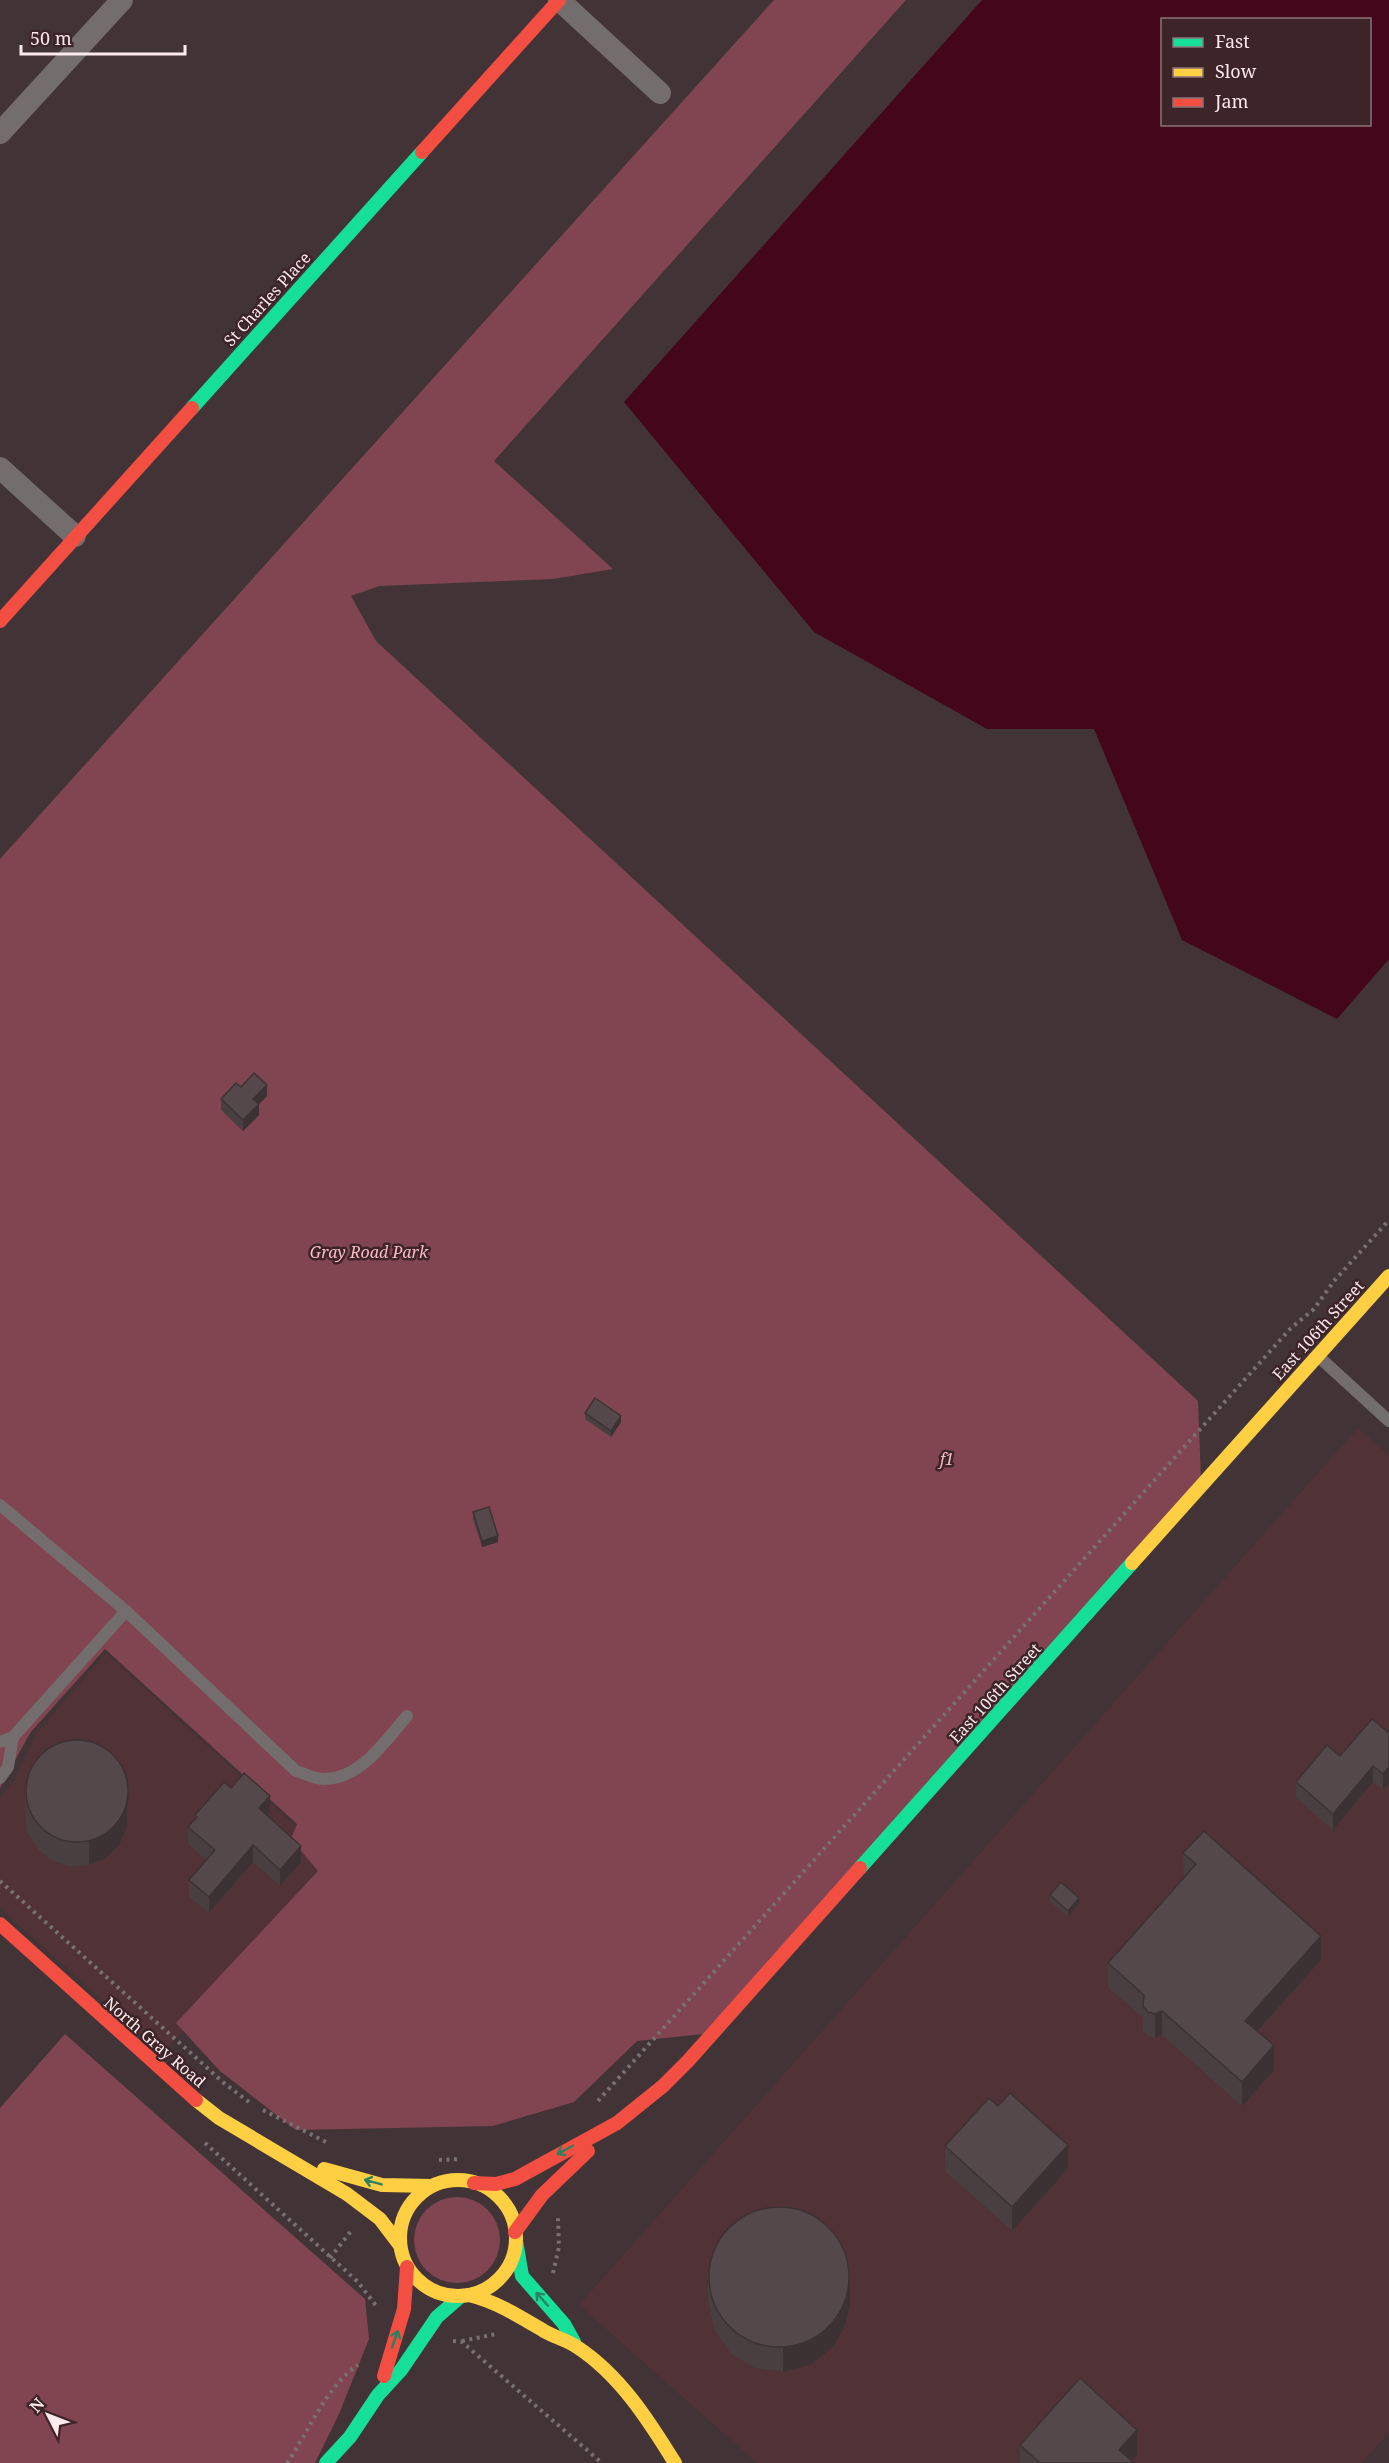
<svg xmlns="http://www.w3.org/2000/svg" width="1389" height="2463" viewBox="0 0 1389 2463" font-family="'Noto Serif',serif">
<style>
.built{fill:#513237}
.green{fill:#804550}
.water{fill:#44061a;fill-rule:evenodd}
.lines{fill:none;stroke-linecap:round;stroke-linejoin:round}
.path{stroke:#787172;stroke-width:4;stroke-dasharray:3 4.5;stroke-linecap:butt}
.lane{stroke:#746d6d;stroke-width:12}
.street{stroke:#746d6d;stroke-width:22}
.fast{stroke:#16e098;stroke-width:14}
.slow{stroke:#ffcf43;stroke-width:14}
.jam{stroke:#f24e42;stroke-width:14}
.wall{fill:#493e40}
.shaded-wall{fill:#3c3234}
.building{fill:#55484a;stroke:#3c3234;stroke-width:1.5}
.oneway{stroke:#2a8260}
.labels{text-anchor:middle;stroke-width:5;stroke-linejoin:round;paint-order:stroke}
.street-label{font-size:16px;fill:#fceaec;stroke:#3d2428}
.park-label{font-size:16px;font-style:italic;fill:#fdbbc4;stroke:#3d2428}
</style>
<rect width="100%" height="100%" fill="#423436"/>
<g class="built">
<path d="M 1358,1428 L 1389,1455 L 1389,2432 L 1362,2463 L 757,2463 L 579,2305 Z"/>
<path d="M 106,1653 L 334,1861 L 163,2054 L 0,1908 L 0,1797 L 14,1781 L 35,1735 Z"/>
</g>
<g class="green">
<path d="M 774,0 L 906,0 L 494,461 L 613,569 L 553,579 L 379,586 L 351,596 L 376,641 L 1198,1401 L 1201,1480 L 703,2034 L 637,2041 L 574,2102 L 493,2126 L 296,2130 L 220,2071 L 176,2023 L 318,1871 L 291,1839 L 297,1824 L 105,1649 L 30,1733 L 0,1788 L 0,859 Z"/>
<path d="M 65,2034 L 365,2299 L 369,2339 L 339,2414 L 315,2463 L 0,2463 L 0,2108 Z"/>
<circle cx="457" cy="2240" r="43"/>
</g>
<path class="water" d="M 982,0 L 1389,0 L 1389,959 L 1337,1019 L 1182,940 L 1094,729 L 987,729 L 814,632 L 624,402 ZM 1162,20 L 1370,20 L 1370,124 L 1162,124 Z"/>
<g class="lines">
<g class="path">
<path d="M 0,1881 L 225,2084 L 249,2102"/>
<path d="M 598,2101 L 1290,1329 L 1314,1309 L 1334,1281 L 1389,1220"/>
<path d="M 263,2110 L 326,2142"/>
<path d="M 205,2143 L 358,2282 L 377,2307"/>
<path d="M 439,2160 L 461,2159"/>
<path d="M 330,2258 L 351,2231"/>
<path d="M 553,2273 L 559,2247 L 558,2218"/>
<path d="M 453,2341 L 462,2342 L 602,2463"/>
<path d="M 462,2341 L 496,2334"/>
<path d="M 287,2463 C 308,2433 327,2385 358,2365"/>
</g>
<g class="lane">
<path d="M 1319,1357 L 1389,1421"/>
<path d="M 0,1505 L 126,1611 L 296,1771 C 304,1773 314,1779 323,1779 C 360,1780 385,1741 407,1716"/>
<path d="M 0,1742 L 13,1737 L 126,1611"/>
<path d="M 0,1778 L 8,1767 L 13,1737"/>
</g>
<g class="street">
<path d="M 559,0 L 660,93"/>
<path d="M 0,133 L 122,0"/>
<path d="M 0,468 L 75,536"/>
</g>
<g class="fast">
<path d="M 192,408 L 422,152"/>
<path d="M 860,1868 L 1132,1563"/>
<path d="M 516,2241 L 522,2276 L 564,2324 L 574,2342"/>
<path d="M 326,2463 L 350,2437 L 378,2395 L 401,2370 L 437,2317 L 460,2297"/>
</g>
<g class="slow">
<path d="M 1132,1563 L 1389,1276"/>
<path d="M 196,2100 L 219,2118 L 347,2194 L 380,2219 L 399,2244"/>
<path d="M 324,2169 L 382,2185 L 431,2186"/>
<circle cx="458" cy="2238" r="58"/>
<path d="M 469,2295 C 497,2302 519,2316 544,2331 C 554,2337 567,2340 577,2347 C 620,2375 649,2421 675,2463"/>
</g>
<g class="jam">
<path d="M 422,152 L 559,0"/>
<path d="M 0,621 L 192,408"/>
<path d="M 0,1924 L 196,2100"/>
<path d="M 474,2183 L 496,2184 L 515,2179 L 617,2123 L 663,2086 L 688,2061 L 860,1868"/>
<path d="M 515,2232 L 542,2195 L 588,2151"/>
<path d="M 384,2376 L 404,2309 L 407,2267"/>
</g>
</g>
<g class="wall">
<path d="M 241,1087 L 267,1096 L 259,1104 L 259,1115 L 243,1131 L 221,1110 L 221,1099 Z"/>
<path d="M 585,1413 L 621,1422 L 611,1437 L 585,1419 Z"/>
<path d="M 473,1512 L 498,1542 L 482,1547 L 473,1519 Z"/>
<path d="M 1389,1733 L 1389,1783 L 1383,1790 L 1373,1782 L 1333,1830 L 1296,1798 L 1296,1782 L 1340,1756 Z"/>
<path d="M 25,1786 L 128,1807 L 127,1827 L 119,1845 L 106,1858 L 89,1865 L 71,1867 L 53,1861 L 39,1850 L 27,1832 L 25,1810 Z"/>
<path d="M 270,1812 L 267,1816 L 301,1862 L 280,1886 L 253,1862 L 209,1913 L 189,1897 L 189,1880 L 206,1860 L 188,1844 L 188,1827 L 195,1819 L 195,1815 Z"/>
<path d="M 1183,1853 L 1321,1960 L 1258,2031 L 1274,2070 L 1242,2106 L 1162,2035 L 1155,2038 L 1148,2036 L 1143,2031 L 1143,2018 L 1108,1987 L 1108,1963 L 1184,1878 Z"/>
<path d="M 1050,1895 L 1079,1904 L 1068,1917 L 1050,1901 Z"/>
<path d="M 945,2146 L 1068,2169 L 1012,2231 L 945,2171 Z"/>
<path d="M 708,2274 L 850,2306 L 844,2328 L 832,2348 L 810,2365 L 783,2372 L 755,2368 L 731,2354 L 714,2329 L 708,2299 Z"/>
<path d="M 1020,2445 L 1137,2454 L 1131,2461 L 1133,2463 L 1020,2463 Z"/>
</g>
<g class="shaded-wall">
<path d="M 267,1085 L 267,1096 L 259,1104 L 259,1115 L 243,1131 L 243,1120 L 253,1099 Z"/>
<path d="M 621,1416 L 621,1422 L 611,1437 L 611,1431 Z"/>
<path d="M 498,1536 L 498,1542 L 482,1547 L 482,1541 Z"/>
<path d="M 1373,1766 L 1373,1782 L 1333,1830 L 1333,1814 Z"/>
<path d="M 1389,1767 L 1389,1783 L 1383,1790 L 1383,1774 Z"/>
<path d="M 128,1783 L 127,1827 L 119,1845 L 106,1858 L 89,1865 L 89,1841 Z"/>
<path d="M 270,1796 L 270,1812 L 259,1825 L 259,1808 Z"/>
<path d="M 253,1845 L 253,1862 L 209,1913 L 209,1897 Z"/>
<path d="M 301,1846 L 301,1862 L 280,1886 L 280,1870 Z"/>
<path d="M 1079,1898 L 1079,1904 L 1068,1917 L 1068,1911 Z"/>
<path d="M 1321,1936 L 1321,1960 L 1245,2045 L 1245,2021 Z"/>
<path d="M 1162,2011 L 1162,2035 L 1155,2038 L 1155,2014 Z"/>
<path d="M 1274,2045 L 1274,2070 L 1242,2106 L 1242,2082 Z"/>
<path d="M 1068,2145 L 1068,2169 L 1012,2231 L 1012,2207 Z"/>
<path d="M 850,2282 L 850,2306 L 844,2328 L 832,2348 L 810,2365 L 783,2372 L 783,2348 Z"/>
<path d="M 1137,2430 L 1137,2454 L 1130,2463 L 1119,2450 Z"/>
</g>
<g class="building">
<path d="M 254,1073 L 267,1085 L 253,1099 L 259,1104 L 243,1120 L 221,1099 L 236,1083 L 241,1087 Z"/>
<path d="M 595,1398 L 621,1416 L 611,1431 L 585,1413 Z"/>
<path d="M 489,1507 L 498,1536 L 482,1541 L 473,1512 Z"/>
<path d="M 1372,1719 L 1389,1733 L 1389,1767 L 1383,1774 L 1373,1766 L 1333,1814 L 1296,1782 L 1327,1745 L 1340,1756 Z"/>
<circle cx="77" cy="1791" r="51"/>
<path d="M 244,1773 L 270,1796 L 259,1808 L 301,1846 L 280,1870 L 253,1845 L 209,1897 L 189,1880 L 215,1850 L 188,1827 L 197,1817 L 195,1815 L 224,1782 L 231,1788 Z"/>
<path d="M 1204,1831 L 1321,1936 L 1245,2021 L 1274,2045 L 1242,2082 L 1162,2011 L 1155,2014 L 1148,2012 L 1143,2006 L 1144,1995 L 1108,1963 L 1196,1864 L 1183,1853 Z"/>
<path d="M 1061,1882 L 1079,1898 L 1068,1911 L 1050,1895 Z"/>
<path d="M 1010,2093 L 1068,2145 L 1012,2207 L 945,2146 L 989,2098 L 998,2106 Z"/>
<circle cx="779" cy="2277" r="70"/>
<path d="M 1080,2378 L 1137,2430 L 1119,2450 L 1134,2463 L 1040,2463 L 1020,2445 Z"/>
</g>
<defs><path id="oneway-shaft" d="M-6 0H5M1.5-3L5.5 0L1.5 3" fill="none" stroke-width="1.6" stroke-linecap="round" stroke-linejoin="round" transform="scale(1.5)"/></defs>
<g class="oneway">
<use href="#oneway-shaft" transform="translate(565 2150) rotate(152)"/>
<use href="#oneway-shaft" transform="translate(373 2182) rotate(-165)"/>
<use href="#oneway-shaft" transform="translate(542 2299) rotate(-132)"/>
<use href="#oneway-shaft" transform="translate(395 2339) rotate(-71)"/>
</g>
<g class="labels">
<g class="street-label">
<text transform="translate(267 299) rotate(-48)" y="6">St Charles Place</text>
<text transform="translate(1318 1330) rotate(-48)" y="6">East 106th Street</text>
<text transform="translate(995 1693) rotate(-48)" y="6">East 106th Street</text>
<text transform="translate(155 2042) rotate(41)" y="6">North Gray Road</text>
</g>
<g class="park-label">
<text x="369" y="1258">Gray Road Park</text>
<text x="947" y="1465">f1</text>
</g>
</g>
<rect x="1161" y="18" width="210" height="108" fill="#3d2428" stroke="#897376" stroke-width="1.5"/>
<rect x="1173" y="38" width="30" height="9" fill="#16e098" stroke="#897376" stroke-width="1.5"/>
<text x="1215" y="48" font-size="18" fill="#fceaec">Fast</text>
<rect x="1173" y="68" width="30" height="9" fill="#ffcf43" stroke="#897376" stroke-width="1.5"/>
<text x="1215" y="78" font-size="18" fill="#fceaec">Slow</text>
<rect x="1173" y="98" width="30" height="9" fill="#f24e42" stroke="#897376" stroke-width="1.5"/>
<text x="1215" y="108" font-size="18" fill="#fceaec">Jam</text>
<g transform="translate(48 2415) rotate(312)" stroke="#3d2428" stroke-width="4.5" paint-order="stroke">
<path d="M0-4.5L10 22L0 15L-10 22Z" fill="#fceaec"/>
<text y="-9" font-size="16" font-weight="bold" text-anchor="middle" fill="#fceaec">N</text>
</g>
<path d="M21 45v9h164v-9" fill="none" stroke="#fceaec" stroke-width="3"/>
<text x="30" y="45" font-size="18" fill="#fceaec" stroke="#3d2428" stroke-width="4.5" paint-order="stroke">50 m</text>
</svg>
